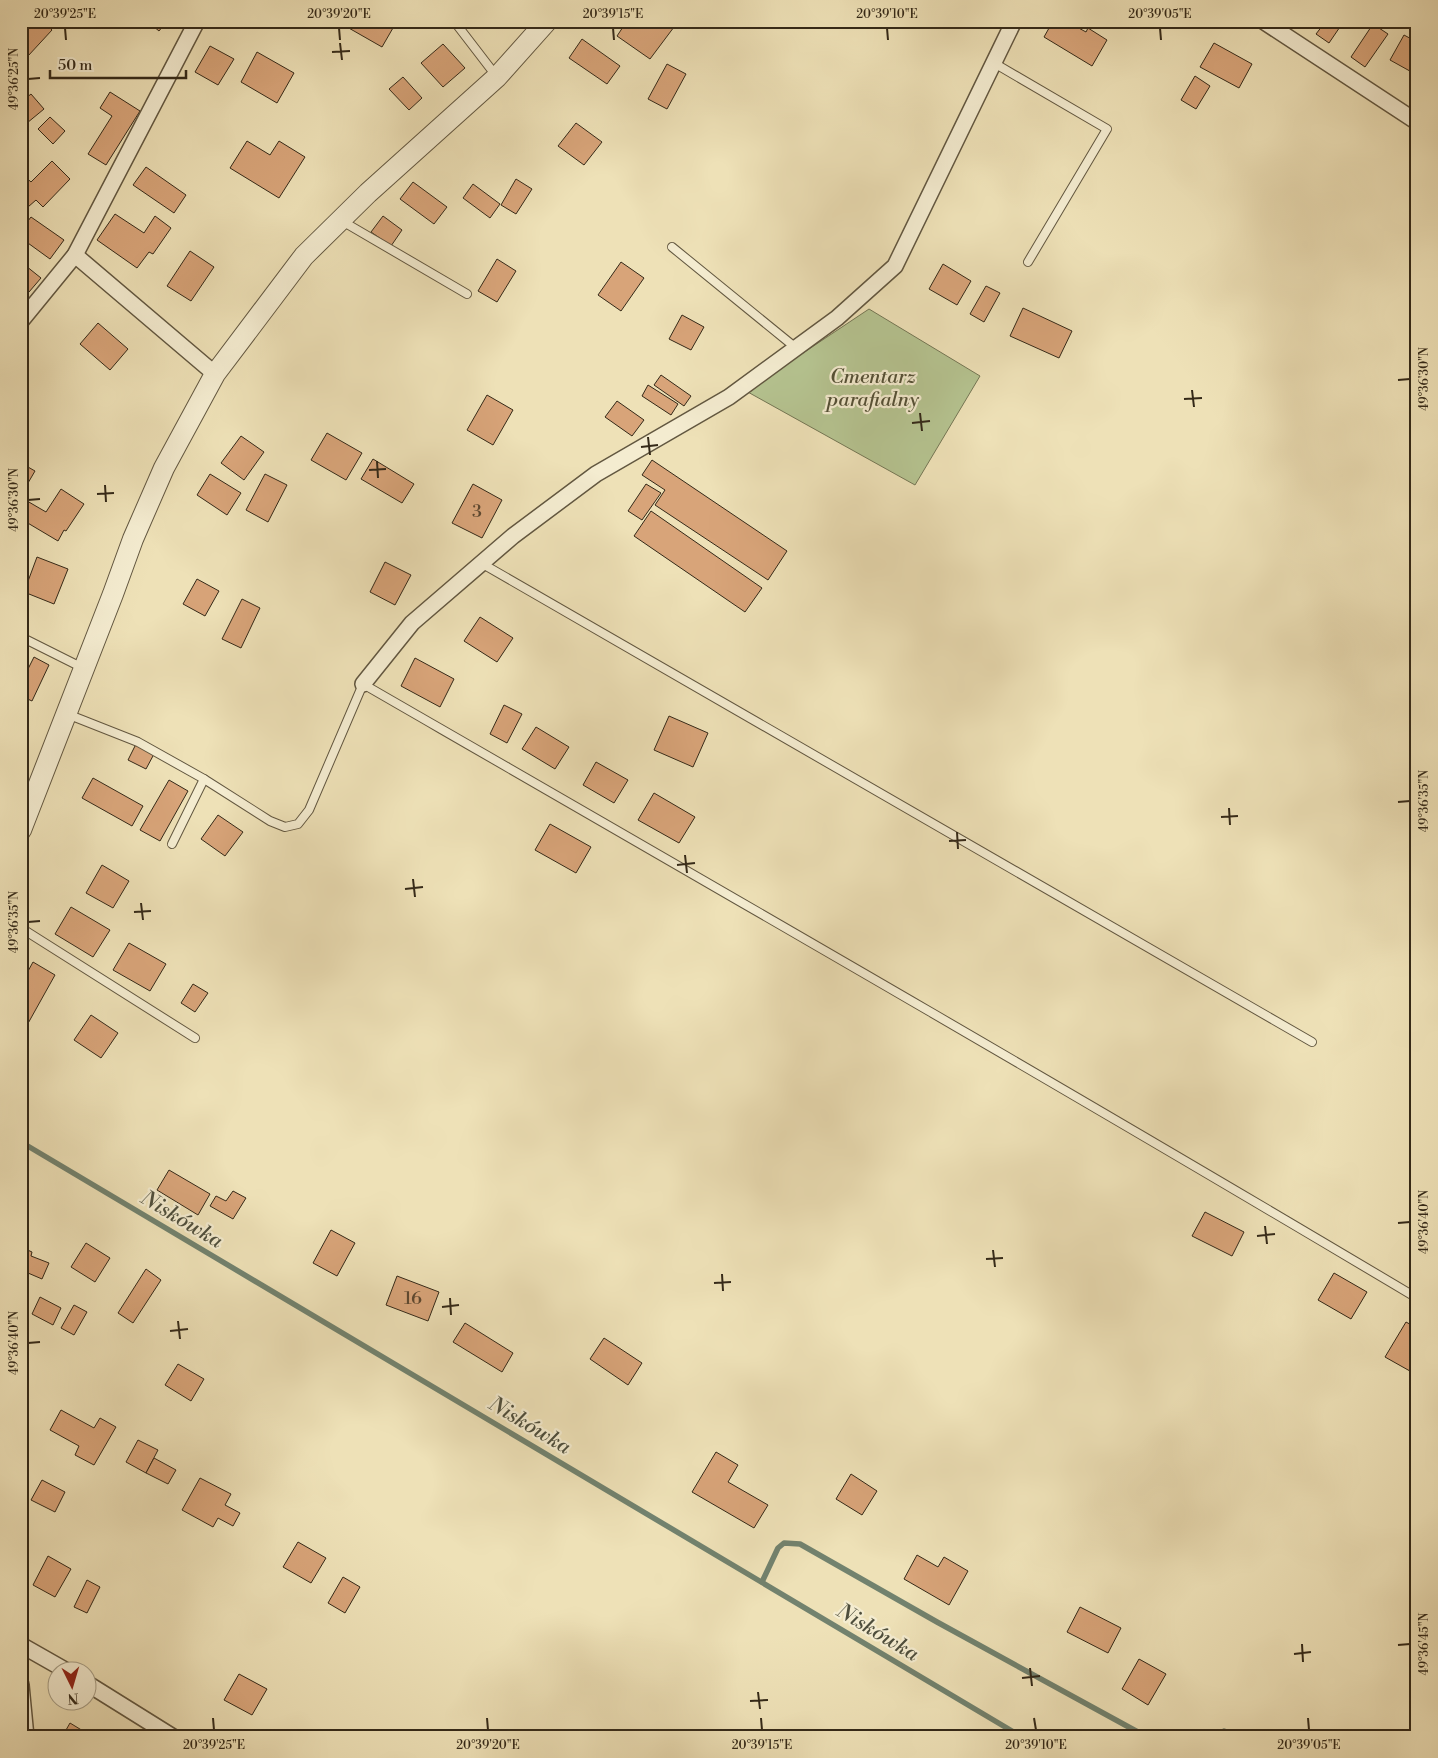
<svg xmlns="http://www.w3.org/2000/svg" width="1438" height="1758" viewBox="0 0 1438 1758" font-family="'Libre Bodoni',serif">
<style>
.green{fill:#b5c390;stroke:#747654}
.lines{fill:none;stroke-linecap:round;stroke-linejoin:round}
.stream{stroke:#72826e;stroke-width:5.5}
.building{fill:#d8a479;stroke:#342918}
.service-casing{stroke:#625740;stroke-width:10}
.minor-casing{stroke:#625740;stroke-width:18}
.tertiary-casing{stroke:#625740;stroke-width:22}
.service{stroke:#f4ecd0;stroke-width:8}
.minor{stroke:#f4ecd0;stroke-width:15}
.tertiary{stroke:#f4ecd0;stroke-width:20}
.ticks{fill:none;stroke:#342918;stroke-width:2}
.labels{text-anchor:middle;stroke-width:4.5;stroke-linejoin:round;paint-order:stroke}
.number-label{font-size:18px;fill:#5d4830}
.park-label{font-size:20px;font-style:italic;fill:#545036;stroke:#f4ecd0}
.water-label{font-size:21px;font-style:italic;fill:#4e4e3c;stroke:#f4ecd0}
.neatline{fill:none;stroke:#342918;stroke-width:2}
.ticks-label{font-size:12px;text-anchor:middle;fill:#342918}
</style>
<rect width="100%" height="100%" fill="#eee1b7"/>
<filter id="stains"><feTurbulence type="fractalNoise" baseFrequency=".004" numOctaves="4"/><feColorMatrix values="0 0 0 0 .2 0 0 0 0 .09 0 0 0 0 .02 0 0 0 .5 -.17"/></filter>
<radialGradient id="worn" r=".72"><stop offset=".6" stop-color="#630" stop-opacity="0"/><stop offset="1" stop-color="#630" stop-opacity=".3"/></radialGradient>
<path class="green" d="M 869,309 L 980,376 L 915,485 L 746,391 Z"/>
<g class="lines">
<g class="stream">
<path d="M 21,1142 L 1022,1737"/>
<path d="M 762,1582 L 778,1548 L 784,1543 L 800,1544 L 937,1622 L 1147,1737"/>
<path d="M 1217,1737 L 1224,1731 L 1241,1737"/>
</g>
</g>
<g class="building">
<path d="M 26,21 L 43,21 L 52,30 L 28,56 L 21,50 L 21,26 Z"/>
<path d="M 147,21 L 167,21 L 159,31 Z"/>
<path d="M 350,21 L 397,21 L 382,47 L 347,27 Z"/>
<path d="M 627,21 L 666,21 L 674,27 L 650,59 L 617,36 Z"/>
<path d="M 1053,21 L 1076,21 L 1077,22 L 1075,26 L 1086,32 L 1088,28 L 1107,40 L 1092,66 L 1044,37 Z"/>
<path d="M 1326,21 L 1344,21 L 1329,43 L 1316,34 Z"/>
<path d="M 1373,24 L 1388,34 L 1365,67 L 1351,57 Z"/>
<path d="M 1404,35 L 1417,42 L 1417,75 L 1390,60 Z"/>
<path d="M 582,39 L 620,66 L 607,84 L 569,58 Z"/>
<path d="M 1214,43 L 1252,64 L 1239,88 L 1200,67 Z"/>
<path d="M 443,44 L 465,68 L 443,87 L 421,63 Z"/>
<path d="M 210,46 L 234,59 L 218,85 L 195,72 Z"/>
<path d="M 257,52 L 294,73 L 277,103 L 241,82 Z"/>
<path d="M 667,64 L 686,74 L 667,109 L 648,99 Z"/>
<path d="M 1195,76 L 1210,86 L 1196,109 L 1181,100 Z"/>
<path d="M 403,77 L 422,98 L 409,110 L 389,89 Z"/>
<path d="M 110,92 L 140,111 L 106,165 L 88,154 L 112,116 L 100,108 Z"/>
<path d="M 31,94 L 44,109 L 27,123 L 21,116 L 21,102 Z"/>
<path d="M 50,117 L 65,131 L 53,144 L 38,129 Z"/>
<path d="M 576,123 L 602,142 L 584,165 L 558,146 Z"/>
<path d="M 247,141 L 270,155 L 279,141 L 305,157 L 279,198 L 230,168 Z"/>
<path d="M 52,161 L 70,179 L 43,207 L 36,200 L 28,207 L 21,201 L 21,173 L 31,182 Z"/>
<path d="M 146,167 L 186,195 L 174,213 L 133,185 Z"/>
<path d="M 516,179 L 532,189 L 516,214 L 501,205 Z"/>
<path d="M 413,182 L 447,207 L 434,224 L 400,199 Z"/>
<path d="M 473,184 L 500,204 L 490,218 L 463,198 Z"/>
<path d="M 115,214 L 144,233 L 155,216 L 171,228 L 153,254 L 149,252 L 137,268 L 97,240 Z"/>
<path d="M 383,216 L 402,230 L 391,246 L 371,232 Z"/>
<path d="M 31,217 L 64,240 L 50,259 L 21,238 L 21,230 Z"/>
<path d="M 190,251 L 214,267 L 191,301 L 167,286 Z"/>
<path d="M 497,259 L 516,271 L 497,302 L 478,291 Z"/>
<path d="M 21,262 L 41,278 L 29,292 L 21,285 Z"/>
<path d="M 621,262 L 644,278 L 621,311 L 598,295 Z"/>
<path d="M 943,264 L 971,281 L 957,305 L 929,289 Z"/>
<path d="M 986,286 L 1000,293 L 984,322 L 970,314 Z"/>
<path d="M 1023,308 L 1072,331 L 1059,358 L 1010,336 Z"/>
<path d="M 682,315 L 704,327 L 691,350 L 669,339 Z"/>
<path d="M 98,323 L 128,349 L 110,370 L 80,344 Z"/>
<path d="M 661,375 L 691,396 L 684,406 L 654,385 Z"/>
<path d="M 648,385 L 678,404 L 671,415 L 642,396 Z"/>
<path d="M 487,395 L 513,410 L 493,445 L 467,430 Z"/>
<path d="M 617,401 L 644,420 L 632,436 L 605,417 Z"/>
<path d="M 327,433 L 362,453 L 346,480 L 311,460 Z"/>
<path d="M 241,436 L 264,452 L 244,480 L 221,463 Z"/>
<path d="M 373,459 L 414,484 L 402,503 L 361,479 Z"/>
<path d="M 652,460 L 787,551 L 768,580 L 655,505 L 665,490 L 642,475 Z"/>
<path d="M 21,463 L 35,471 L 21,495 Z"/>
<path d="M 210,474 L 241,493 L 227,515 L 197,495 Z"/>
<path d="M 265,474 L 287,485 L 268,522 L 246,510 Z"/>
<path d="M 473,484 L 502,500 L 482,538 L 452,523 Z"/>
<path d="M 646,484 L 661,493 L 642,520 L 628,511 Z"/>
<path d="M 61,489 L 84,504 L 66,531 L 64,530 L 58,541 L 21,519 L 21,500 L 22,498 L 46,512 Z"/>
<path d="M 651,511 L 762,588 L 745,612 L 634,536 Z"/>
<path d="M 37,557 L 68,569 L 54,604 L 24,592 Z"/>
<path d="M 385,562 L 411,575 L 395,605 L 370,592 Z"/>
<path d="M 197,579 L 219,591 L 205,616 L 183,604 Z"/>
<path d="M 242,599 L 260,608 L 241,648 L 222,639 Z"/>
<path d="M 480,617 L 513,638 L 497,662 L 464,641 Z"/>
<path d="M 34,657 L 49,665 L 32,701 L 21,696 L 21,683 Z"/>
<path d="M 415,658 L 454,679 L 440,707 L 401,686 Z"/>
<path d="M 504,705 L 522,714 L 507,743 L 490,734 Z"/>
<path d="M 669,716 L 708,733 L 693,767 L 654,750 Z"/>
<path d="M 21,722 L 27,725 L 21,736 Z"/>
<path d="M 536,727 L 569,747 L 555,769 L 522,749 Z"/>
<path d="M 136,744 L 154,754 L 146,769 L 128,760 Z"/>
<path d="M 596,762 L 628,780 L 614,803 L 583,785 Z"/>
<path d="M 93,778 L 143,806 L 132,826 L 82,798 Z"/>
<path d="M 169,780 L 188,791 L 160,841 L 140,830 Z"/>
<path d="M 654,793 L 695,817 L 679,843 L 638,820 Z"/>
<path d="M 218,815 L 243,832 L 225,856 L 201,839 Z"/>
<path d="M 550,824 L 591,847 L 576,873 L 535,850 Z"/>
<path d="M 102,865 L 129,881 L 113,908 L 86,893 Z"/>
<path d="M 71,907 L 110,930 L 93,957 L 55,934 Z"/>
<path d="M 129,943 L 166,964 L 150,991 L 113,970 Z"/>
<path d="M 33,962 L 55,975 L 26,1027 L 21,1024 L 21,984 Z"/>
<path d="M 193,984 L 208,993 L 195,1012 L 181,1003 Z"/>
<path d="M 91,1015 L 118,1033 L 101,1058 L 74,1040 Z"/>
<path d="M 169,1170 L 210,1194 L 198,1215 L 157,1190 Z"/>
<path d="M 233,1191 L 246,1198 L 233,1219 L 210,1206 L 216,1196 L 226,1201 Z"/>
<path d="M 1205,1212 L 1244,1232 L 1232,1256 L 1192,1236 Z"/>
<path d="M 331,1230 L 355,1243 L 337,1276 L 313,1263 Z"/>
<path d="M 86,1243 L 110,1258 L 95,1282 L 71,1267 Z"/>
<path d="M 21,1247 L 32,1252 L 31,1256 L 49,1263 L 42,1279 L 21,1270 Z"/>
<path d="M 146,1269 L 161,1280 L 133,1323 L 118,1313 Z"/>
<path d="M 1334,1273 L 1367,1292 L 1351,1319 L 1318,1300 Z"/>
<path d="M 397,1276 L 439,1292 L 428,1321 L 386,1305 Z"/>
<path d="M 40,1297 L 61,1308 L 53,1325 L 32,1314 Z"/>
<path d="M 74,1305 L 87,1312 L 74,1335 L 61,1328 Z"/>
<path d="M 1406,1322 L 1417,1328 L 1417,1375 L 1385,1357 Z"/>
<path d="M 465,1323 L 513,1353 L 502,1372 L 453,1342 Z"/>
<path d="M 604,1338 L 642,1363 L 628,1385 L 590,1359 Z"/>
<path d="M 178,1364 L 204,1379 L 191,1401 L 165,1385 Z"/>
<path d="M 61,1410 L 94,1428 L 100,1418 L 116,1427 L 94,1465 L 75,1455 L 79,1446 L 50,1430 Z"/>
<path d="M 138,1440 L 158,1450 L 146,1473 L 126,1462 Z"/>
<path d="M 716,1452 L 738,1465 L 728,1482 L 768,1505 L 754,1528 L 692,1492 Z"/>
<path d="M 154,1458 L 176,1470 L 168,1484 L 146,1473 Z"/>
<path d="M 851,1474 L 877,1491 L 862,1515 L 836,1499 Z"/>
<path d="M 200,1478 L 231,1494 L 225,1505 L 240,1513 L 233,1526 L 218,1518 L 213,1527 L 182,1510 Z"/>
<path d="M 42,1480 L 65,1492 L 55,1512 L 31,1500 Z"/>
<path d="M 298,1542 L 326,1558 L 311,1583 L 283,1567 Z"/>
<path d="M 917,1555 L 938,1567 L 944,1557 L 968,1571 L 949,1605 L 904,1579 Z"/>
<path d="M 48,1556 L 71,1569 L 55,1597 L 33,1585 Z"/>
<path d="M 343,1577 L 360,1587 L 345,1613 L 328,1603 Z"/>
<path d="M 87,1580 L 100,1587 L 87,1613 L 74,1607 Z"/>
<path d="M 1080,1607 L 1121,1628 L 1108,1653 L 1067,1632 Z"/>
<path d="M 1139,1659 L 1166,1674 L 1148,1705 L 1122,1689 Z"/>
<path d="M 239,1674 L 267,1689 L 252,1715 L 224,1700 Z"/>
<path d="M 70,1723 L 93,1737 L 62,1737 Z"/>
</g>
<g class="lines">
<defs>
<g id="service">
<path d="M 454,21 L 497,77"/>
<path d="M 1410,21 L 1417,25"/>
<path d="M 994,63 L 1107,129 L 1028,262"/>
<path d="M 342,221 L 467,294"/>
<path d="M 672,247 L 796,348"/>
<path d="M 481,563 L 1312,1042"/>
<path d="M 21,637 L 83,668"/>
<path d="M 67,714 L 138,742 L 204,779 L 270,821 L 285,827 L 298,824 L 309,810 L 363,684 C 715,887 1068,1090 1417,1298"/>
<path d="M 172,844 L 204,779"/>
<path d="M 21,928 L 195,1038"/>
</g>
<g id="minor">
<path d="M 1263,21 L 1417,122"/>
<path d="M 75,255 L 215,374"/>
<path d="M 21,321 L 75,255 L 197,21"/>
<path d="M 363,684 L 412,623 L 513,536 L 596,474 L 729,397 L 837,318 L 895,266 L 1014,21"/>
<path d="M 21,1645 L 65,1670"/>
<path d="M 88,1684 L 173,1737"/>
<path d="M 21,1685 L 26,1737"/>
</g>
<path id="tertiary" d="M 21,830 L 113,594 L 133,539 L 164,468 L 215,374 L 304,256 L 368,193 L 497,77 L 547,21"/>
</defs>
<use href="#service" class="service-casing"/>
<use href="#minor" class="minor-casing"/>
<use href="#tertiary" class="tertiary-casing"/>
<use href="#service" class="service"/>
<use href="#minor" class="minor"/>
<use href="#tertiary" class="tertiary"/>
</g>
<path class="ticks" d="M 65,28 L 66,40M 339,28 L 340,40M 613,28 L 614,40M 887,28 L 888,40M 1160,28 L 1161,40M 340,43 L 342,60M 332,52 L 350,51M 28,79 L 40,78M 1398,380 L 1410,379M 1192,390 L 1194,407M 1184,399 L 1202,398M 920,413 L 922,431M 912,423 L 930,421M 648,437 L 650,455M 641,447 L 658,445M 377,461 L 378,478M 369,470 L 386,469M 105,485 L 106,502M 97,494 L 114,493M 28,500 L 40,499M 1398,802 L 1410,801M 1229,808 L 1230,825M 1221,817 L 1238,816M 957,832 L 958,849M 949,841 L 966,840M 685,855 L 687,873M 677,865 L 695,863M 413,879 L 415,897M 405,889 L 423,887M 141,903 L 143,920M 134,912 L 151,911M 28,922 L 40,921M 1398,1223 L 1410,1222M 1265,1226 L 1267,1244M 1257,1236 L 1275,1234M 993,1250 L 995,1267M 986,1259 L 1003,1258M 722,1274 L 723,1291M 714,1283 L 731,1282M 450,1298 L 451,1315M 442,1307 L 459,1305M 178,1321 L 180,1339M 170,1331 L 188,1329M 28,1343 L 40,1342M 1302,1644 L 1303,1662M 1398,1645 L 1410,1644M 1294,1654 L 1311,1652M 1030,1668 L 1032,1686M 1022,1678 L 1040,1676M 758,1692 L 760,1709M 750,1701 L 768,1700M 213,1718 L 214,1730M 487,1718 L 488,1730M 761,1718 L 762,1730M 1034,1718 L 1036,1730M 1308,1718 L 1309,1730"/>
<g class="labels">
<g class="number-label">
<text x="477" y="517">3</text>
<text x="413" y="1304">16</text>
</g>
<g class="park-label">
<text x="873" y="383">Cmentarz<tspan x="873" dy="23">parafialny</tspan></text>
</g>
<g class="water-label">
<text transform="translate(182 1219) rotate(31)" y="7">Niskówka</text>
<text transform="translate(530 1425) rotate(31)" y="7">Niskówka</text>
<text transform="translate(878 1632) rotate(31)" y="7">Niskówka</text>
</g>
</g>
<rect width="1438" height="1758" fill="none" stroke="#eee1b7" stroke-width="55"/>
<g transform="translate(72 1686) rotate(175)"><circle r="24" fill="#f4ecd0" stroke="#a79e86"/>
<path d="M0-4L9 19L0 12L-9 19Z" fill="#8f2418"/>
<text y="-8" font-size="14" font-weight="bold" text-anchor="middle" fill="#342918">N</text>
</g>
<path d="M50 70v8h136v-8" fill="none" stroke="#342918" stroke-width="2.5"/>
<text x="58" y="70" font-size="15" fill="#342918" stroke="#f4ecd0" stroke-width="4" paint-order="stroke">50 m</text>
<rect x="28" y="28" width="1382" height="1702" class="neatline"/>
<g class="ticks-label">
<text x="65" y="18">20°39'25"E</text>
<text x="339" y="18">20°39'20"E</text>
<text x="613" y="18">20°39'15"E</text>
<text x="887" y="18">20°39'10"E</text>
<text x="1160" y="18">20°39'05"E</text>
<text transform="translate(14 79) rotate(-90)" y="4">49°36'25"N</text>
<text transform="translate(1424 379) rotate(-90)" y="4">49°36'30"N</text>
<text transform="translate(14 500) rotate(-90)" y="4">49°36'30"N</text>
<text transform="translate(1424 801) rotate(-90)" y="4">49°36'35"N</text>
<text transform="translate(14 922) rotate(-90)" y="4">49°36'35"N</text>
<text transform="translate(1424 1222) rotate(-90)" y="4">49°36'40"N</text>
<text transform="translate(14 1343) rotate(-90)" y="4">49°36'40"N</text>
<text transform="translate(1424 1644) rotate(-90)" y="4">49°36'45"N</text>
<text x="214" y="1749">20°39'25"E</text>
<text x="488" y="1749">20°39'20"E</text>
<text x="762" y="1749">20°39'15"E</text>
<text x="1036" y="1749">20°39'10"E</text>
<text x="1309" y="1749">20°39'05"E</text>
</g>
<rect width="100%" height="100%" filter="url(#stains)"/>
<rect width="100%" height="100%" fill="url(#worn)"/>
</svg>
